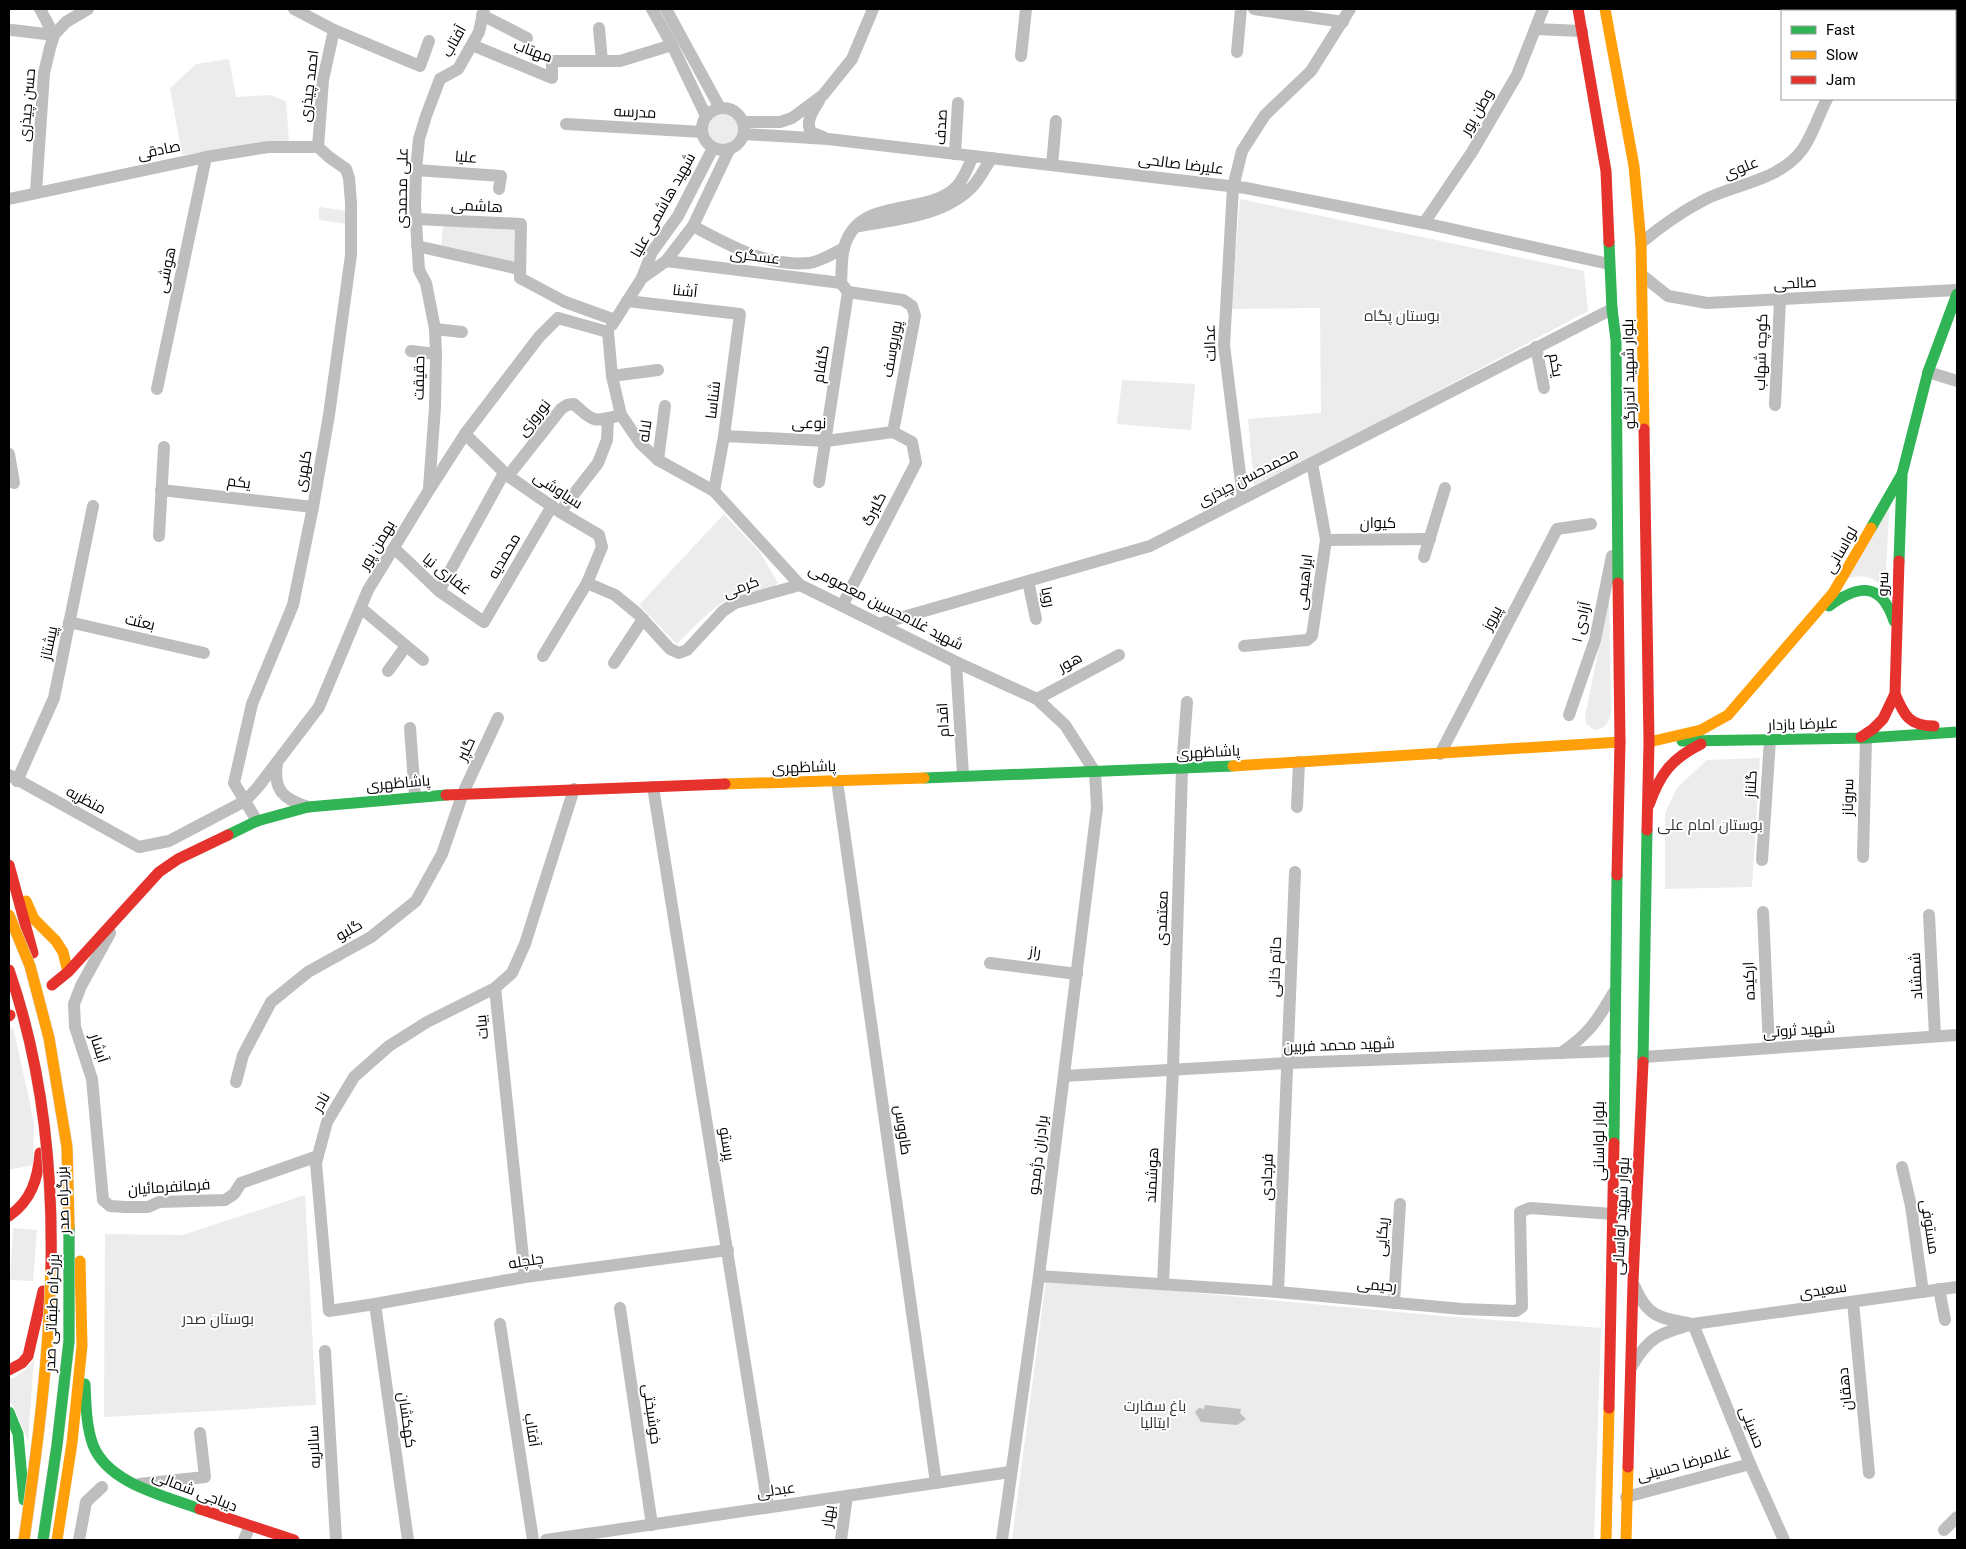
<svg xmlns="http://www.w3.org/2000/svg" width="1966" height="1549" viewBox="0 0 1966 1549" font-family="Roboto,Cairo,sans-serif">
<style>
.green{fill:#ececec}
.water{fill:#bfbfbf}
.lines{fill:none;stroke-linecap:round;stroke-linejoin:round}
.street{stroke:#bebebe;stroke-width:12}
.fast{stroke:#30b455;stroke-width:11}
.slow{stroke:#ff9f0a;stroke-width:11}
.jam{stroke:#e5322d;stroke-width:11}
.fast-bridge-casing{stroke:#dbdbdb;stroke-width:12;stroke-linecap:butt}
.slow-bridge-casing{stroke:#dbdbdb;stroke-width:12;stroke-linecap:butt}
.jam-bridge-casing{stroke:#dbdbdb;stroke-width:12;stroke-linecap:butt}
.fast-bridge{stroke:#30b455;stroke-width:11}
.slow-bridge{stroke:#ff9f0a;stroke-width:11}
.jam-bridge{stroke:#e5322d;stroke-width:11}
.labels{text-anchor:middle;stroke-width:4;stroke-linejoin:round;paint-order:stroke}
.street-label{font-size:15px;fill:#000;stroke:#fff}
.park-label{font-size:15px;fill:#333;stroke:#fff}
</style>
<rect width="100%" height="100%" fill="#fff"/>
<g class="green">
<path d="M 229,59 L 236,97 L 270,95 L 286,101 L 289,141 L 268,142 L 182,155 L 170,88 L 196,64 Z"/>
<circle cx="724" cy="130" r="17"/>
<path d="M 1240,199 L 1584,271 L 1588,311 L 1332,447 L 1254,485 L 1248,419 L 1321,413 L 1320,308 L 1231,309 Z"/>
<path d="M 319,207 L 349,211 L 347,224 L 319,220 Z"/>
<path d="M 443,223 L 516,226 L 515,265 L 441,249 Z"/>
<path d="M 1122,380 L 1195,384 L 1191,430 L 1117,424 Z"/>
<path d="M 1890,495 L 1885,590 C 1874,576 1860,573 1845,580 Z"/>
<path d="M 724,514 L 759,551 L 778,583 C 766,593 751,589 737,595 C 713,605 695,626 677,644 L 639,605 Z"/>
<path d="M 1609,597 L 1611,711 C 1609,721 1606,729 1595,730 L 1586,724 L 1585,717 Z"/>
<path d="M 1760,758 L 1752,887 L 1665,889 L 1665,813 L 1677,788 L 1707,760 Z"/>
<path d="M 13,1027 L 30,1103 L 34,1125 L 33,1165 L 9,1170 L 9,1030 Z"/>
<path d="M 305,1195 L 316,1405 L 104,1417 L 105,1234 L 183,1235 Z"/>
<path d="M 13,1228 L 37,1230 L 33,1281 L 10,1280 Z"/>
<path d="M 1046,1279 L 1442,1316 L 1601,1328 L 1594,1540 L 1012,1540 Z"/>
<path d="M 34,1359 L 28,1441 L 13,1405 L 9,1401 L 9,1379 C 20,1376 28,1368 34,1359 Z"/>
</g>
<path class="water" d="M 1205,1405 L 1241,1409 L 1240,1413 L 1246,1419 L 1237,1425 L 1201,1422 L 1195,1412 L 1199,1408 L 1204,1409 Z"/>
<g class="lines">
<g class="street">
<path d="M 40,9 L 54,35"/>
<path d="M 294,9 L 334,30 L 420,66 L 429,41"/>
<path d="M 652,9 L 672,45 L 706,116"/>
<path d="M 666,9 L 720,108"/>
<path d="M 1254,9 L 1343,22"/>
<path d="M 1874,11 L 1876,9"/>
<path d="M 482,15 L 527,38"/>
<path d="M 599,28 L 602,61"/>
<path d="M 1535,29 L 1582,31"/>
<path d="M 12,30 L 54,35"/>
<path d="M 472,45 L 552,78 L 552,61 L 620,61 L 672,45"/>
<path d="M 1237,52 L 1241,9"/>
<path d="M 1021,56 L 1026,9"/>
<path d="M 819,101 C 813,111 805,121 811,132 L 823,137"/>
<circle cx="723" cy="129" r="21"/>
<path d="M 743,122 L 780,122 L 792,118 L 823,95 L 852,59 L 873,9"/>
<path d="M 566,124 L 702,132"/>
<path d="M 744,134 L 828,139 L 1246,188 L 1424,223 L 1609,264"/>
<path d="M 318,147 L 323,80 L 334,30"/>
<path d="M 955,154 L 958,103"/>
<path d="M 1052,165 L 1056,121"/>
<path d="M 416,170 L 501,176 L 499,189"/>
<path d="M 36,192 L 44,73 L 50,48 L 54,35 L 66,22 L 88,9"/>
<path d="M 9,199 L 206,157 L 268,147 L 318,147"/>
<path d="M 416,219 L 521,224 L 520,278 L 565,302 L 615,320"/>
<path d="M 1424,223 L 1472,152 L 1517,75 L 1543,9"/>
<path d="M 693,226 C 729,245 766,267 809,263 C 820,262 834,253 844,248"/>
<path d="M 860,226 C 897,219 944,216 972,187 C 980,179 985,167 992,158"/>
<path d="M 1641,243 C 1660,227 1681,212 1704,200 C 1735,184 1779,181 1802,150 C 1812,137 1819,114 1827,99"/>
<path d="M 417,246 L 519,269"/>
<path d="M 666,261 L 841,283"/>
<path d="M 1643,276 L 1668,296 L 1707,303 L 1957,290"/>
<path d="M 642,278 L 666,261 L 693,226 L 729,150"/>
<path d="M 848,292 L 841,283 C 842,271 841,259 844,248 C 858,194 927,218 957,186 C 965,177 968,167 973,156"/>
<path d="M 848,292 L 903,300 L 912,306 L 915,316 L 893,432"/>
<path d="M 627,301 L 740,314 L 724,436 L 714,491"/>
<path d="M 558,318 L 608,332"/>
<path d="M 612,325 L 642,278 L 652,252 L 678,216 L 713,148"/>
<path d="M 435,329 L 462,332"/>
<path d="M 608,332 L 612,376 L 621,415 L 641,444 L 658,460 L 714,491 L 800,585 L 956,662 L 1037,699 L 1065,725 L 1095,772 L 1097,808 L 1039,1276 L 1002,1540"/>
<path d="M 1536,347 L 1544,388"/>
<path d="M 411,351 L 436,354"/>
<path d="M 1928,372 L 1957,381"/>
<path d="M 612,376 L 658,370"/>
<path d="M 157,389 L 206,157"/>
<path d="M 1775,405 L 1780,300"/>
<path d="M 465,434 L 508,476 L 560,512 L 599,535 L 602,547 L 587,583 L 543,656"/>
<path d="M 724,436 L 826,441 L 893,432"/>
<path d="M 9,454 L 14,483"/>
<path d="M 658,460 L 665,406"/>
<path d="M 508,476 L 561,409 L 567,405 L 574,404 C 595,423 593,422 621,415"/>
<path d="M 819,482 L 848,292"/>
<path d="M 429,488 L 435,407 L 436,354 L 435,329 L 426,283 L 419,270 L 415,205 L 416,170 L 419,139 L 426,116 L 440,79 L 458,69 L 479,32 L 484,9"/>
<path d="M 161,490 L 313,507"/>
<path d="M 1243,498 L 1224,345 L 1233,187 L 1242,151 L 1265,115 L 1311,71 L 1350,9"/>
<path d="M 560,512 L 598,463 L 607,440 L 608,419"/>
<path d="M 159,536 L 164,447"/>
<path d="M 1326,540 L 1430,539"/>
<path d="M 394,548 L 439,591 L 484,622 L 552,506"/>
<path d="M 1424,557 L 1445,488"/>
<path d="M 1028,581 L 1036,619"/>
<path d="M 587,583 L 615,595 L 638,614 L 670,649 L 679,653 L 687,650 L 723,611 L 735,603 L 800,585"/>
<path d="M 439,591 L 504,473"/>
<path d="M 842,606 L 916,463 L 912,442 L 893,432"/>
<path d="M 361,608 L 423,660"/>
<path d="M 69,622 L 204,653"/>
<path d="M 879,624 L 1150,546 L 1612,309"/>
<path d="M 1244,646 L 1307,640 L 1312,636 L 1326,540 L 1312,463"/>
<path d="M 956,662 L 963,775"/>
<path d="M 614,663 L 643,619"/>
<path d="M 388,671 L 406,646"/>
<path d="M 1037,699 L 1119,655"/>
<path d="M 1569,715 L 1595,640 L 1612,556"/>
<path d="M 410,728 L 415,796"/>
<path d="M 1440,754 L 1557,529 L 1591,524"/>
<path d="M 277,763 C 273,790 283,799 308,807"/>
<path d="M 9,775 L 139,847 L 169,841 L 245,801 L 258,787 L 319,707 L 368,590 L 429,490 L 465,434 L 539,337 L 558,318"/>
<path d="M 17,781 L 54,698 L 93,506"/>
<path d="M 837,781 L 936,1483"/>
<path d="M 653,787 L 768,1507"/>
<path d="M 574,789 L 525,944 L 512,973 L 495,988 L 427,1022 L 389,1046 L 354,1077 L 327,1122 L 316,1163 L 329,1311 L 375,1304 L 525,1277 L 728,1250"/>
<path d="M 1297,807 L 1299,762"/>
<path d="M 257,821 L 234,783 L 252,704 L 293,605 L 313,507 L 329,415 L 351,255 L 351,203 L 349,178 L 346,169 L 329,157 L 318,147"/>
<path d="M 1863,857 L 1866,738"/>
<path d="M 1762,860 L 1770,740"/>
<path d="M 1763,912 L 1769,1048"/>
<path d="M 1929,915 L 1935,1036"/>
<path d="M 110,933 L 81,986 L 74,1004 L 75,1027 L 92,1079 L 103,1200 L 110,1206 L 125,1207 L 148,1207 L 159,1202 L 225,1200 L 234,1194 L 241,1183 L 318,1156"/>
<path d="M 990,963 L 1077,974"/>
<path d="M 495,988 L 525,1277"/>
<path d="M 1561,1053 C 1589,1034 1597,1021 1614,992"/>
<path d="M 1643,1057 L 1957,1035"/>
<path d="M 1064,1076 L 1288,1063 L 1615,1051"/>
<path d="M 236,1082 L 243,1055 L 271,1002 L 308,972 L 371,937 L 416,901 L 442,854 L 463,793 L 498,718"/>
<path d="M 1902,1167 L 1911,1206 L 1923,1292"/>
<path d="M 1039,1276 L 1278,1292 L 1462,1309 L 1516,1311 L 1522,1307 L 1520,1212 L 1530,1208 L 1613,1214"/>
<path d="M 1163,1284 L 1173,1068 L 1182,769 L 1187,702"/>
<path d="M 1635,1287 C 1647,1316 1659,1318 1688,1323"/>
<path d="M 1939,1289 L 1945,1320"/>
<path d="M 1278,1292 L 1295,872"/>
<path d="M 1853,1302 L 1869,1473"/>
<path d="M 1394,1303 L 1400,1204"/>
<path d="M 375,1304 L 408,1540"/>
<path d="M 620,1308 L 652,1525"/>
<path d="M 500,1324 L 533,1540"/>
<path d="M 1693,1324 L 1750,1464 L 1784,1540"/>
<path d="M 325,1351 L 336,1540"/>
<path d="M 1632,1366 C 1649,1336 1661,1333 1693,1324 L 1957,1287"/>
<path d="M 139,1484 L 205,1477 L 200,1433"/>
<path d="M 1626,1497 L 1750,1464"/>
<path d="M 1944,1530 L 1957,1517"/>
<path d="M 79,1540 L 86,1502 L 102,1487"/>
<path d="M 244,1540 L 249,1528"/>
<path d="M 546,1540 L 1010,1472"/>
<path d="M 841,1540 L 847,1496"/>
</g>
<g class="fast">
<path d="M 1609,242 L 1612,309 L 1616,340 L 1618,583"/>
<path d="M 1871,528 L 1902,474 L 1928,372 L 1957,294"/>
<path d="M 1899,561 L 1902,477"/>
<path d="M 1829,606 C 1859,584 1881,582 1894,621"/>
<path d="M 1682,741 L 1866,738 L 1957,732"/>
<path d="M 924,778 L 1233,766"/>
<path d="M 228,835 L 257,821 L 308,807 L 446,795"/>
<path d="M 1643,1062 L 1647,830"/>
<path d="M 1614,1143 L 1617,875"/>
<path d="M 85,1384 C 86,1404 86,1426 93,1445 C 108,1484 166,1496 200,1509"/>
<path d="M 9,1412 L 18,1434 L 24,1500"/>
</g>
<g class="slow">
<path d="M 1605,9 L 1634,166 L 1641,243 L 1644,429"/>
<path d="M 1649,742 L 1701,730 L 1728,715 L 1833,593 L 1871,528"/>
<path d="M 1233,766 L 1620,742"/>
<path d="M 725,784 L 924,778"/>
<path d="M 26,901 L 34,919 L 56,941 L 63,952 L 68,972"/>
<path d="M 57,1540 L 72,1443 L 82,1346 L 80,1261"/>
<path d="M 1606,1540 L 1609,1408"/>
<path d="M 1626,1540 L 1628,1467"/>
</g>
<g class="jam">
<path d="M 1578,9 L 1606,171 L 1609,242"/>
<path d="M 1644,429 L 1649,742 L 1647,830"/>
<path d="M 1895,694 C 1904,715 1909,726 1934,726"/>
<path d="M 1861,737 L 1873,729 L 1883,719 L 1895,694 L 1899,561"/>
<path d="M 446,795 L 725,784"/>
<path d="M 1649,805 C 1660,774 1671,759 1701,744"/>
<path d="M 9,865 L 33,953"/>
<path d="M 1617,875 L 1620,742 L 1618,583"/>
<path d="M 52,985 L 68,972 L 159,872 L 178,859 L 228,835"/>
<path d="M 9,1016 L 10,1015"/>
<path d="M 9,1216 C 31,1201 38,1179 40,1153"/>
<path d="M 9,1370 L 22,1363 L 28,1356 L 43,1291"/>
<path d="M 1609,1408 L 1614,1143"/>
<path d="M 1628,1467 L 1633,1282 L 1643,1062"/>
<path d="M 200,1509 L 294,1540"/>
</g>
<defs>
<path id="fast-bridge" d="M 43,1540 L 57,1445 L 69,1341 L 69,1226"/>
<g id="slow-bridge">
<path d="M 9,915 L 30,966 L 49,1038 L 67,1147 L 69,1226"/>
<path d="M 24,1540 C 37,1450 49,1360 51,1268"/>
</g>
<path id="jam-bridge" d="M 9,970 C 42,1065 53,1168 51,1268"/>
</defs>
<use href="#fast-bridge" class="fast-bridge-casing"/>
<use href="#slow-bridge" class="slow-bridge-casing"/>
<use href="#jam-bridge" class="jam-bridge-casing"/>
<use href="#fast-bridge" class="fast-bridge"/>
<use href="#slow-bridge" class="slow-bridge"/>
<use href="#jam-bridge" class="jam-bridge"/>
</g>
<g class="labels">
<g class="street-label">
<text transform="translate(454 41) rotate(-61)" y="5">آفتاب</text>
<text transform="translate(533 51) rotate(20)" y="5">مهتاب</text>
<text transform="translate(309 86) rotate(-83)" y="5">احمد چیذری</text>
<text transform="translate(27 105) rotate(-85)" y="5">حسن چیذری</text>
<text transform="translate(635 112) rotate(3)" y="5">مدرسه</text>
<text transform="translate(1477 112) rotate(-60)" y="5">وطن پور</text>
<text transform="translate(941 127) rotate(-87)" y="5">صدف</text>
<text transform="translate(159 150) rotate(-12)" y="5">صادقی</text>
<text transform="translate(466 157) rotate(4)" y="5">علیا</text>
<text transform="translate(1181 164) rotate(7)" y="5">علیرضا صالحی</text>
<text transform="translate(1741 168) rotate(-22)" y="5">علوی</text>
<text transform="translate(402 188) rotate(-89)" y="5">علی محمدی</text>
<text transform="translate(663 205) rotate(-61)" y="5">شهید هاشمی علیا</text>
<text transform="translate(477 206) rotate(3)" y="5">هاشمی</text>
<text transform="translate(755 256) rotate(7)" y="5">عسگری</text>
<text transform="translate(166 270) rotate(-78)" y="5">هوشی</text>
<text transform="translate(1795 283) rotate(-3)" y="5">صالحی</text>
<text transform="translate(685 291) rotate(6)" y="5">آشنا</text>
<text transform="translate(1210 343) rotate(-92)" y="5">عدالت</text>
<text transform="translate(892 349) rotate(-80)" y="5">پوریوسف</text>
<text transform="translate(1761 352) rotate(-88)" y="5">کوچه شهاب</text>
<text transform="translate(821 364) rotate(-81)" y="5">گلفام</text>
<text transform="translate(1556 365) rotate(80)" y="5">یکم</text>
<text transform="translate(1629 374) rotate(-91)" y="5">بلوار شهید اندرزگو</text>
<text transform="translate(419 378) rotate(-89)" y="5">حقیقت</text>
<text transform="translate(713 400) rotate(-83)" y="5">شناسا</text>
<text transform="translate(534 418) rotate(-51)" y="5">نوروزی</text>
<text transform="translate(809 423) rotate(1)" y="5">نوعی</text>
<text transform="translate(645 431) rotate(-82)" y="5">لاله</text>
<text transform="translate(303 471) rotate(-80)" y="5">کلهری</text>
<text transform="translate(1248 477) rotate(-27)" y="5">محمدحسن چیذری</text>
<text transform="translate(239 482) rotate(7)" y="5">یکم</text>
<text transform="translate(558 490) rotate(33)" y="5">سیاوشی</text>
<text transform="translate(874 509) rotate(-63)" y="5">گلبرگ</text>
<text x="1378" y="528">کیوان</text>
<text transform="translate(377 545) rotate(-59)" y="5">بهمن پور</text>
<text transform="translate(1841 550) rotate(-60)" y="5">لواسانی</text>
<text transform="translate(504 556) rotate(-60)" y="5">محمدیه</text>
<text transform="translate(447 574) rotate(38)" y="5">غفاری نیا</text>
<text transform="translate(1304 582) rotate(-83)" y="5">ابراهیمی</text>
<text transform="translate(1883 584) rotate(-88)" y="5">سرو</text>
<text transform="translate(741 587) rotate(-20)" y="5">کرمی</text>
<text transform="translate(1048 597) rotate(78)" y="5">رویا</text>
<text transform="translate(886 607) rotate(27)" y="5">شهید غلامحسین معصومی</text>
<text transform="translate(1492 618) rotate(-62)" y="5">پیروز</text>
<text transform="translate(140 622) rotate(13)" y="5">بعثت</text>
<text transform="translate(1581 622) rotate(-77)" y="5">آزادی ۱</text>
<text transform="translate(49 643) rotate(-78)" y="5">پیشتاز</text>
<text transform="translate(1070 662) rotate(-28)" y="5">هور</text>
<text transform="translate(943 720) rotate(-93)" y="5">اقدام</text>
<text transform="translate(1803 724) rotate(-2)" y="5">علیرضا بازدار</text>
<text transform="translate(466 749) rotate(-65)" y="5">گلپر</text>
<text transform="translate(1208 752) rotate(-3)" y="5">پاشاظهری</text>
<text transform="translate(804 767) rotate(-2)" y="5">پاشاظهری</text>
<text transform="translate(398 783) rotate(-5)" y="5">پاشاظهری</text>
<text transform="translate(1751 784) rotate(-87)" y="5">گلناز</text>
<text transform="translate(1848 797) rotate(-89)" y="5">سروناز</text>
<text transform="translate(86 800) rotate(28)" y="5">منظریه</text>
<text transform="translate(1162 918) rotate(-88)" y="5">معتمدی</text>
<text transform="translate(349 930) rotate(-30)" y="5">گلبو</text>
<text transform="translate(1035 952) rotate(7)" y="5">راز</text>
<text transform="translate(1275 967) rotate(-88)" y="5">حاتم خانی</text>
<text transform="translate(1916 976) rotate(-93)" y="5">شمشاد</text>
<text transform="translate(1749 981) rotate(-92)" y="5">ارکیده</text>
<text transform="translate(482 1027) rotate(-96)" y="5">بیات</text>
<text transform="translate(1799 1030) rotate(-4)" y="5">شهید ثروتی</text>
<text transform="translate(1339 1045) rotate(-2)" y="5">شهید محمد فربین</text>
<text transform="translate(99 1048) rotate(72)" y="5">آبشار</text>
<text transform="translate(321 1102) rotate(-60)" y="5">نادر</text>
<text transform="translate(903 1130) rotate(82)" y="5">طاووس</text>
<text transform="translate(1599 1141) rotate(-90)" y="5">بلوار لواسانی</text>
<text transform="translate(727 1144) rotate(81)" y="5">پرستو</text>
<text transform="translate(1038 1155) rotate(-83)" y="5">برادران دژمجو</text>
<text transform="translate(1152 1175) rotate(-87)" y="5">هوشمند</text>
<text transform="translate(1267 1177) rotate(-88)" y="5">فرجادی</text>
<text transform="translate(169 1187) rotate(-4)" y="5">فرمانفرمائیان</text>
<text transform="translate(63 1200) rotate(-92)" y="5">بزرگراه صدر</text>
<text transform="translate(1621 1216) rotate(-87)" y="5">بلوار شهید لواسانی</text>
<text transform="translate(1930 1227) rotate(81)" y="5">مستوفی</text>
<text transform="translate(1382 1237) rotate(-86)" y="5">ریکایی</text>
<text transform="translate(526 1261) rotate(-9)" y="5">چلچله</text>
<text transform="translate(1377 1285) rotate(5)" y="5">رحیمی</text>
<text transform="translate(1823 1290) rotate(-8)" y="5">سعیدی</text>
<text transform="translate(52 1313) rotate(-88)" y="5">بزرگراه طبقاتی صدر</text>
<text transform="translate(1845 1389) rotate(-96)" y="5">دهقان</text>
<text transform="translate(652 1414) rotate(82)" y="5">خوشبختی</text>
<text transform="translate(407 1420) rotate(82)" y="5">کهکشان</text>
<text transform="translate(1752 1427) rotate(68)" y="5">حسینی</text>
<text transform="translate(532 1430) rotate(81)" y="5">آفتاب</text>
<text transform="translate(314 1447) rotate(-93)" y="5">سالاریه</text>
<text transform="translate(1684 1464) rotate(-15)" y="5">غلامرضا حسینی</text>
<text transform="translate(776 1490) rotate(-8)" y="5">عبدلی</text>
<text transform="translate(195 1491) rotate(21)" y="5">دیباجی شمالی</text>
<text transform="translate(828 1516) rotate(-82)" y="5">بهار</text>
</g>
<g class="park-label">
<text x="1402" y="321">بوستان پگاه</text>
<text x="1710" y="830">بوستان امام علی</text>
<text x="218" y="1324">بوستان صدر</text>
<text x="1155" y="1411">باغ سفارت<tspan x="1155" dy="17">ایتالیا</tspan></text>
</g>
</g>
<rect width="1966" height="1549" fill="none" stroke="#000000" stroke-width="20"/>
<rect x="1781" y="10" width="175" height="90" fill="#ffffff" stroke="#999999"/>
<rect x="1791" y="26" width="25" height="8" fill="#30b455" stroke="#999999"/>
<text x="1826" y="35" font-size="15" fill="#000000">Fast</text>
<rect x="1791" y="51" width="25" height="8" fill="#ff9f0a" stroke="#999999"/>
<text x="1826" y="60" font-size="15" fill="#000000">Slow</text>
<rect x="1791" y="76" width="25" height="8" fill="#e5322d" stroke="#999999"/>
<text x="1826" y="85" font-size="15" fill="#000000">Jam</text>
</svg>
